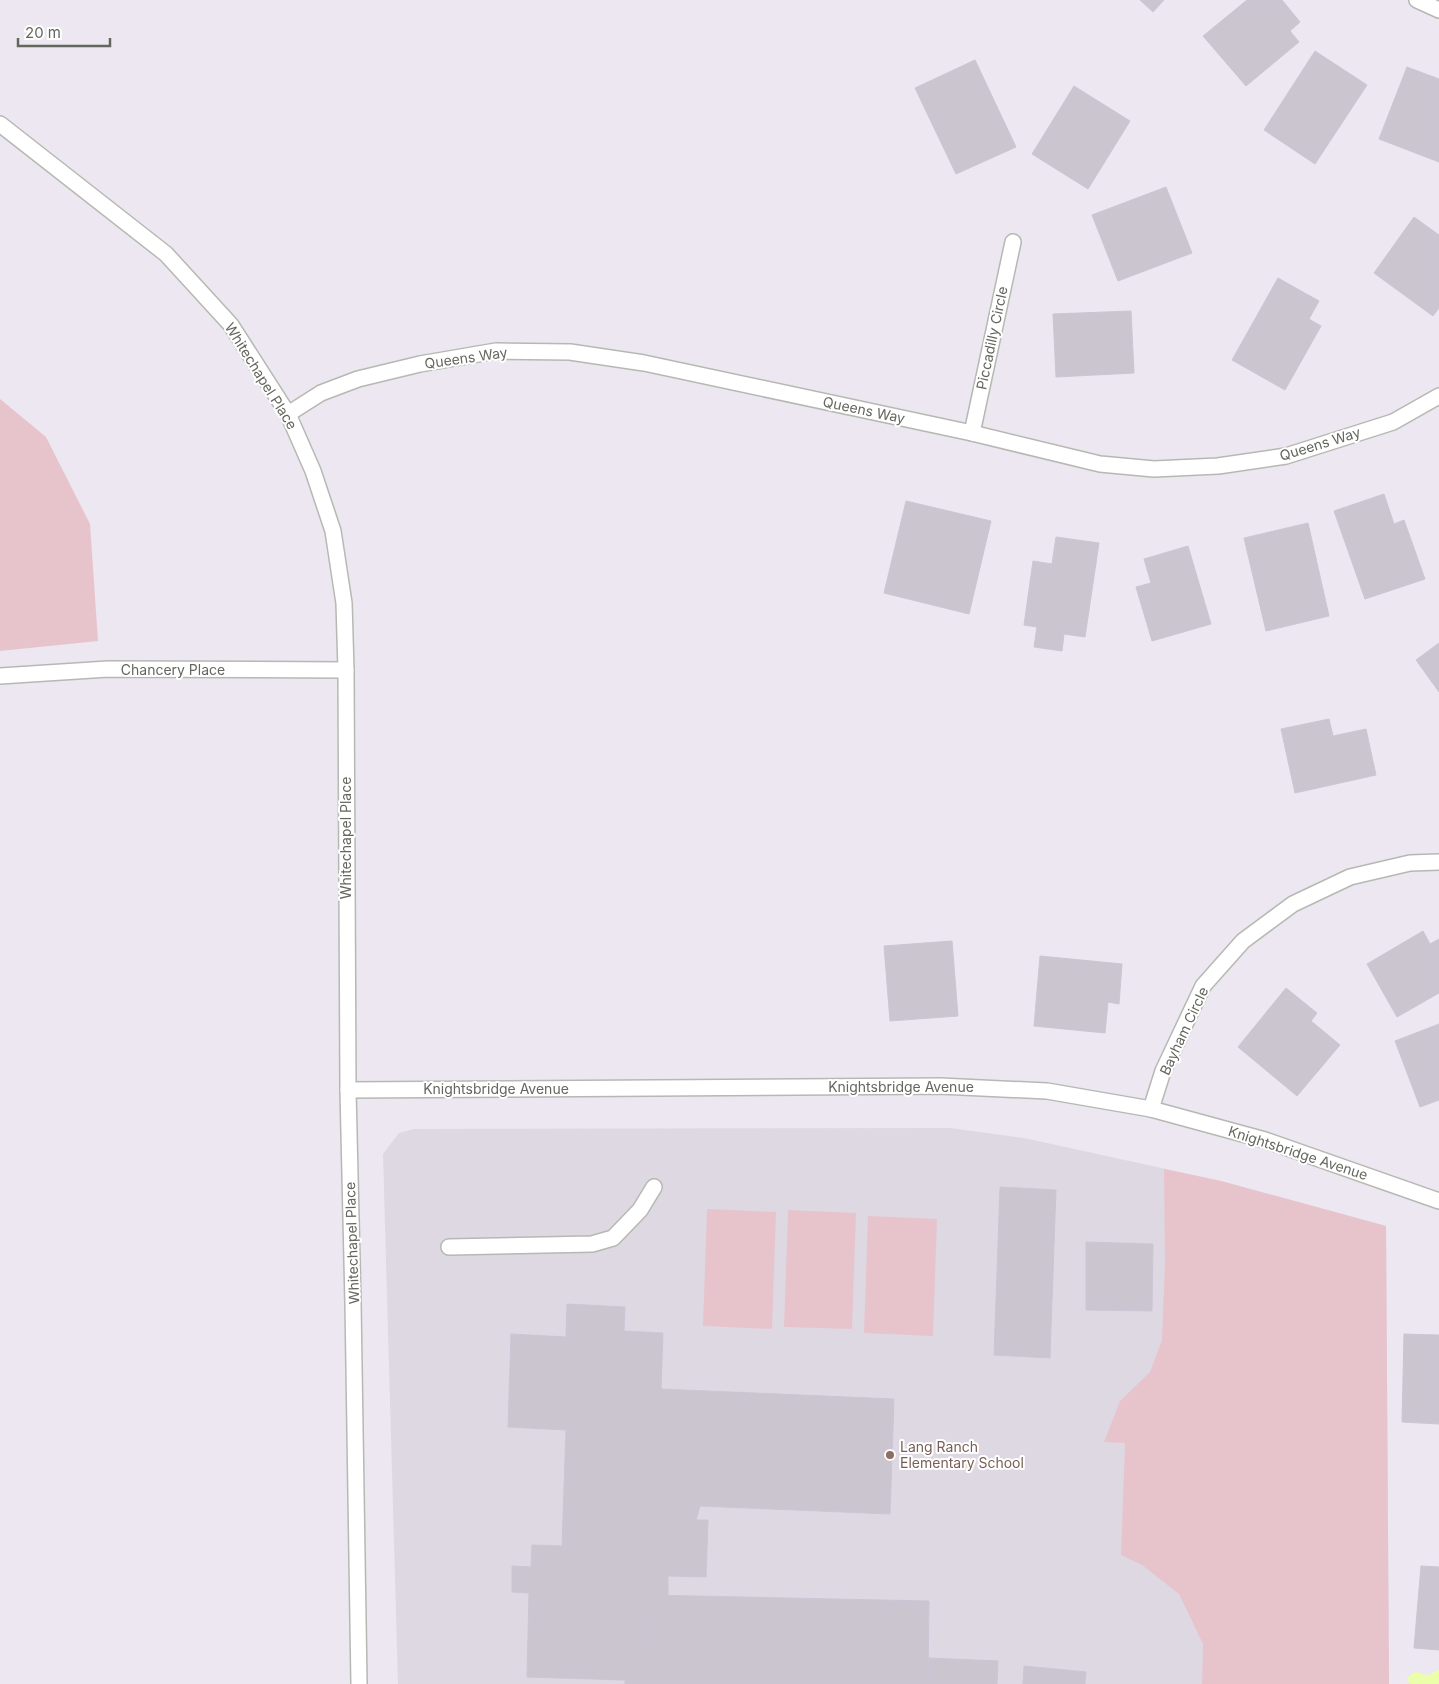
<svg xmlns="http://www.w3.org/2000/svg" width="1439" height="1684" viewBox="0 0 1439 1684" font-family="Inter,sans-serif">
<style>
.education{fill:#ded8e3}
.green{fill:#e7c4cc}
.water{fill:#ebfea9}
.building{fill:#cac5ce;stroke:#cdc5d5}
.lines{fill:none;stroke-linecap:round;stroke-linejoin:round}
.lane-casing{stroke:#b6b9b2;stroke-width:18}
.street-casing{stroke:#b6b9b2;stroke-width:18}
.lane{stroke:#fff;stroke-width:15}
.street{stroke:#fff;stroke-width:15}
.education-dot{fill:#8d6e63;stroke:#fff;stroke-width:2}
.labels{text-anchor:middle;stroke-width:4;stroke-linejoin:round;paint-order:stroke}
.street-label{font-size:14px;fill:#64675e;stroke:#fff}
.education-label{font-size:14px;fill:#785e54;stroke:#fff;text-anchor:start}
</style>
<rect width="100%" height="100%" fill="#ece7f0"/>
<path class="education" d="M 950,1128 L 1024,1138 L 1221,1181 L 1386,1226 L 1389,1684 L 398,1684 L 383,1154 L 399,1133 L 414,1129 Z"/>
<g class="green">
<path d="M 0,399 L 46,437 L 90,524 L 98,641 L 0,651 Z"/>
<path d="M 1164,1169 L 1221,1181 L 1386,1226 L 1389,1684 L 1202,1684 L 1203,1644 L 1179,1594 L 1142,1565 L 1121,1555 L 1125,1443 L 1104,1442 L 1120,1401 L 1150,1372 L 1162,1340 L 1165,1264 Z"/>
<path d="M 707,1209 L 776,1212 L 772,1329 L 703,1326 Z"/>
<path d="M 788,1210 L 856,1213 L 852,1329 L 784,1327 Z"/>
<path d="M 868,1216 L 937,1219 L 933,1336 L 864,1333 Z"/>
</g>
<path class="water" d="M 1439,1670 L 1439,1684 L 1411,1684 L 1406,1680 L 1410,1675 L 1416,1672 C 1434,1677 1423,1676 1439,1670 Z"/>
<g class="building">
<path d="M 1140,0 L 1164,0 L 1153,12 Z"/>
<path d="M 1247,0 L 1282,0 L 1300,22 L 1290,31 L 1299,42 L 1246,86 L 1203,36 Z"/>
<path d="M 1315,51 L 1367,85 L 1315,164 L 1264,130 Z"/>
<path d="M 975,60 L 1016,147 L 956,174 L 915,88 Z"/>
<path d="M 1407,67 L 1439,79 L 1439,162 L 1379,139 Z"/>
<path d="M 1074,86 L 1130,121 L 1088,189 L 1032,154 Z"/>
<path d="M 1166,187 L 1192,253 L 1118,281 L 1092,215 Z"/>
<path d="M 1414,217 L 1439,235 L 1439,308 L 1433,316 L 1374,273 Z"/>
<path d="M 1278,278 L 1319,301 L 1309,319 L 1321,326 L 1285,390 L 1232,360 Z"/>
<path d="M 1131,311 L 1134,373 L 1056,377 L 1053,314 Z"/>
<path d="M 1384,494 L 1394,524 L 1404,520 L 1425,579 L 1365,599 L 1334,511 Z"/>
<path d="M 906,501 L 991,521 L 969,614 L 884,593 Z"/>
<path d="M 1308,523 L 1329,616 L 1266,631 L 1244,538 Z"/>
<path d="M 1056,537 L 1099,543 L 1085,637 L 1064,634 L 1062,651 L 1034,647 L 1037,627 L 1024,625 L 1033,561 L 1052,564 Z"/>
<path d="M 1188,546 L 1211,624 L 1152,641 L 1136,587 L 1151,583 L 1144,559 Z"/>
<path d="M 1439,643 L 1439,692 L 1416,660 Z"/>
<path d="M 1329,719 L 1333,736 L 1366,729 L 1376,775 L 1295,793 L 1281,729 Z"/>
<path d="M 1423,931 L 1430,944 L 1439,939 L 1439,993 L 1397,1017 L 1367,964 Z"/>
<path d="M 952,941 L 958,1016 L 890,1021 L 884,946 Z"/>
<path d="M 1040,956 L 1122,964 L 1119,1004 L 1108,1002 L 1105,1033 L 1034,1026 Z"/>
<path d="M 1286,988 L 1317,1013 L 1311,1021 L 1340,1045 L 1297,1096 L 1238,1047 Z"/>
<path d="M 1439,1024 L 1439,1100 L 1420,1107 L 1395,1041 Z"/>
<path d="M 1000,1187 L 1056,1190 L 1050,1358 L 994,1355 Z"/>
<path d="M 1086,1242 L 1153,1244 L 1152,1311 L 1086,1310 Z"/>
<path d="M 567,1304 L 625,1307 L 624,1331 L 663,1333 L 661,1389 L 894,1399 L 890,1514 L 700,1506 L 696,1520 L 708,1520 L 706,1577 L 668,1576 L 668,1596 L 648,1595 L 646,1642 L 626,1641 L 625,1680 L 527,1677 L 529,1593 L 512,1592 L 512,1566 L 531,1567 L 532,1545 L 562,1546 L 566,1430 L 508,1427 L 511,1334 L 566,1337 Z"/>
<path d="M 1404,1334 L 1439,1335 L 1439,1424 L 1402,1422 Z"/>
<path d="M 1421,1566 L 1439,1567 L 1439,1650 L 1414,1648 Z"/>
<path d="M 648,1595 L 929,1601 L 928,1684 L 625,1684 L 626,1641 L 646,1642 Z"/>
<path d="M 929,1658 L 998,1661 L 997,1684 L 928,1684 Z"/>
<path d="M 1024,1666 L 1086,1672 L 1085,1684 L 1023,1684 Z"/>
</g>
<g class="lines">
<defs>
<path id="lane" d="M 449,1247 L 592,1244 L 613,1238 L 640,1210 L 654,1187"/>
<g id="street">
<path d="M 1417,0 L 1439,10"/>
<path d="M 0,124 L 166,254 L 231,325 L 288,414 L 313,471 L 333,531 L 344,603 L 346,670 L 348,1090 L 353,1303 L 359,1684"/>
<path d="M 288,414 L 321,393 L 358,379 L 420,364 L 496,351 L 570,352 L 644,363 L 972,433 L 1100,464 L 1154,469 L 1218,466 L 1286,456 L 1393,422 L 1439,396"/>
<path d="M 972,433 L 1013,242"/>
<path d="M 0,676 L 108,669 L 346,670"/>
<path d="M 348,1090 L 940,1086 L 1047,1091 L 1151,1109 L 1265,1140 L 1439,1201"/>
<path d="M 1151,1109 L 1163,1071 L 1203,986 L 1243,941 L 1293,904 L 1350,877 L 1410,863 L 1439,862"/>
</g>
</defs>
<use href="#lane" class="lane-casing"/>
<use href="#street" class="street-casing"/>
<use href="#lane" class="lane"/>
<use href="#street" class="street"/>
</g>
<circle class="education-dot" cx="890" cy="1455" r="5"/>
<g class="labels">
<g class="street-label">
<text transform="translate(992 338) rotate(-78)" y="5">Piccadilly Circle</text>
<text transform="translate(466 358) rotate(-8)" y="5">Queens Way</text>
<text transform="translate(261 376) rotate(58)" y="5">Whitechapel Place</text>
<text transform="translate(864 410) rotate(12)" y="5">Queens Way</text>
<text transform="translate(1320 444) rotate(-17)" y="5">Queens Way</text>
<text x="173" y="675">Chancery Place</text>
<text transform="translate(346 838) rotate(-90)" y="5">Whitechapel Place</text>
<text transform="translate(1184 1031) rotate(-65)" y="5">Bayham Circle</text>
<text x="901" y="1092">Knightsbridge Avenue</text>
<text x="496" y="1094">Knightsbridge Avenue</text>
<text transform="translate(1298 1153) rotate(18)" y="5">Knightsbridge Avenue</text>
<text transform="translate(352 1243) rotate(-92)" y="5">Whitechapel Place</text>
</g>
<g class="education-label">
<text x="900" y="1452">Lang Ranch<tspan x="900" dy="16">Elementary School</tspan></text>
</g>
</g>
<path d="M18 38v8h92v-8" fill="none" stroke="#64675e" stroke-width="2.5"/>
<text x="25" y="38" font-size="15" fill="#64675e" stroke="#ffffff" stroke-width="4" paint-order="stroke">20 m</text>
</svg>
